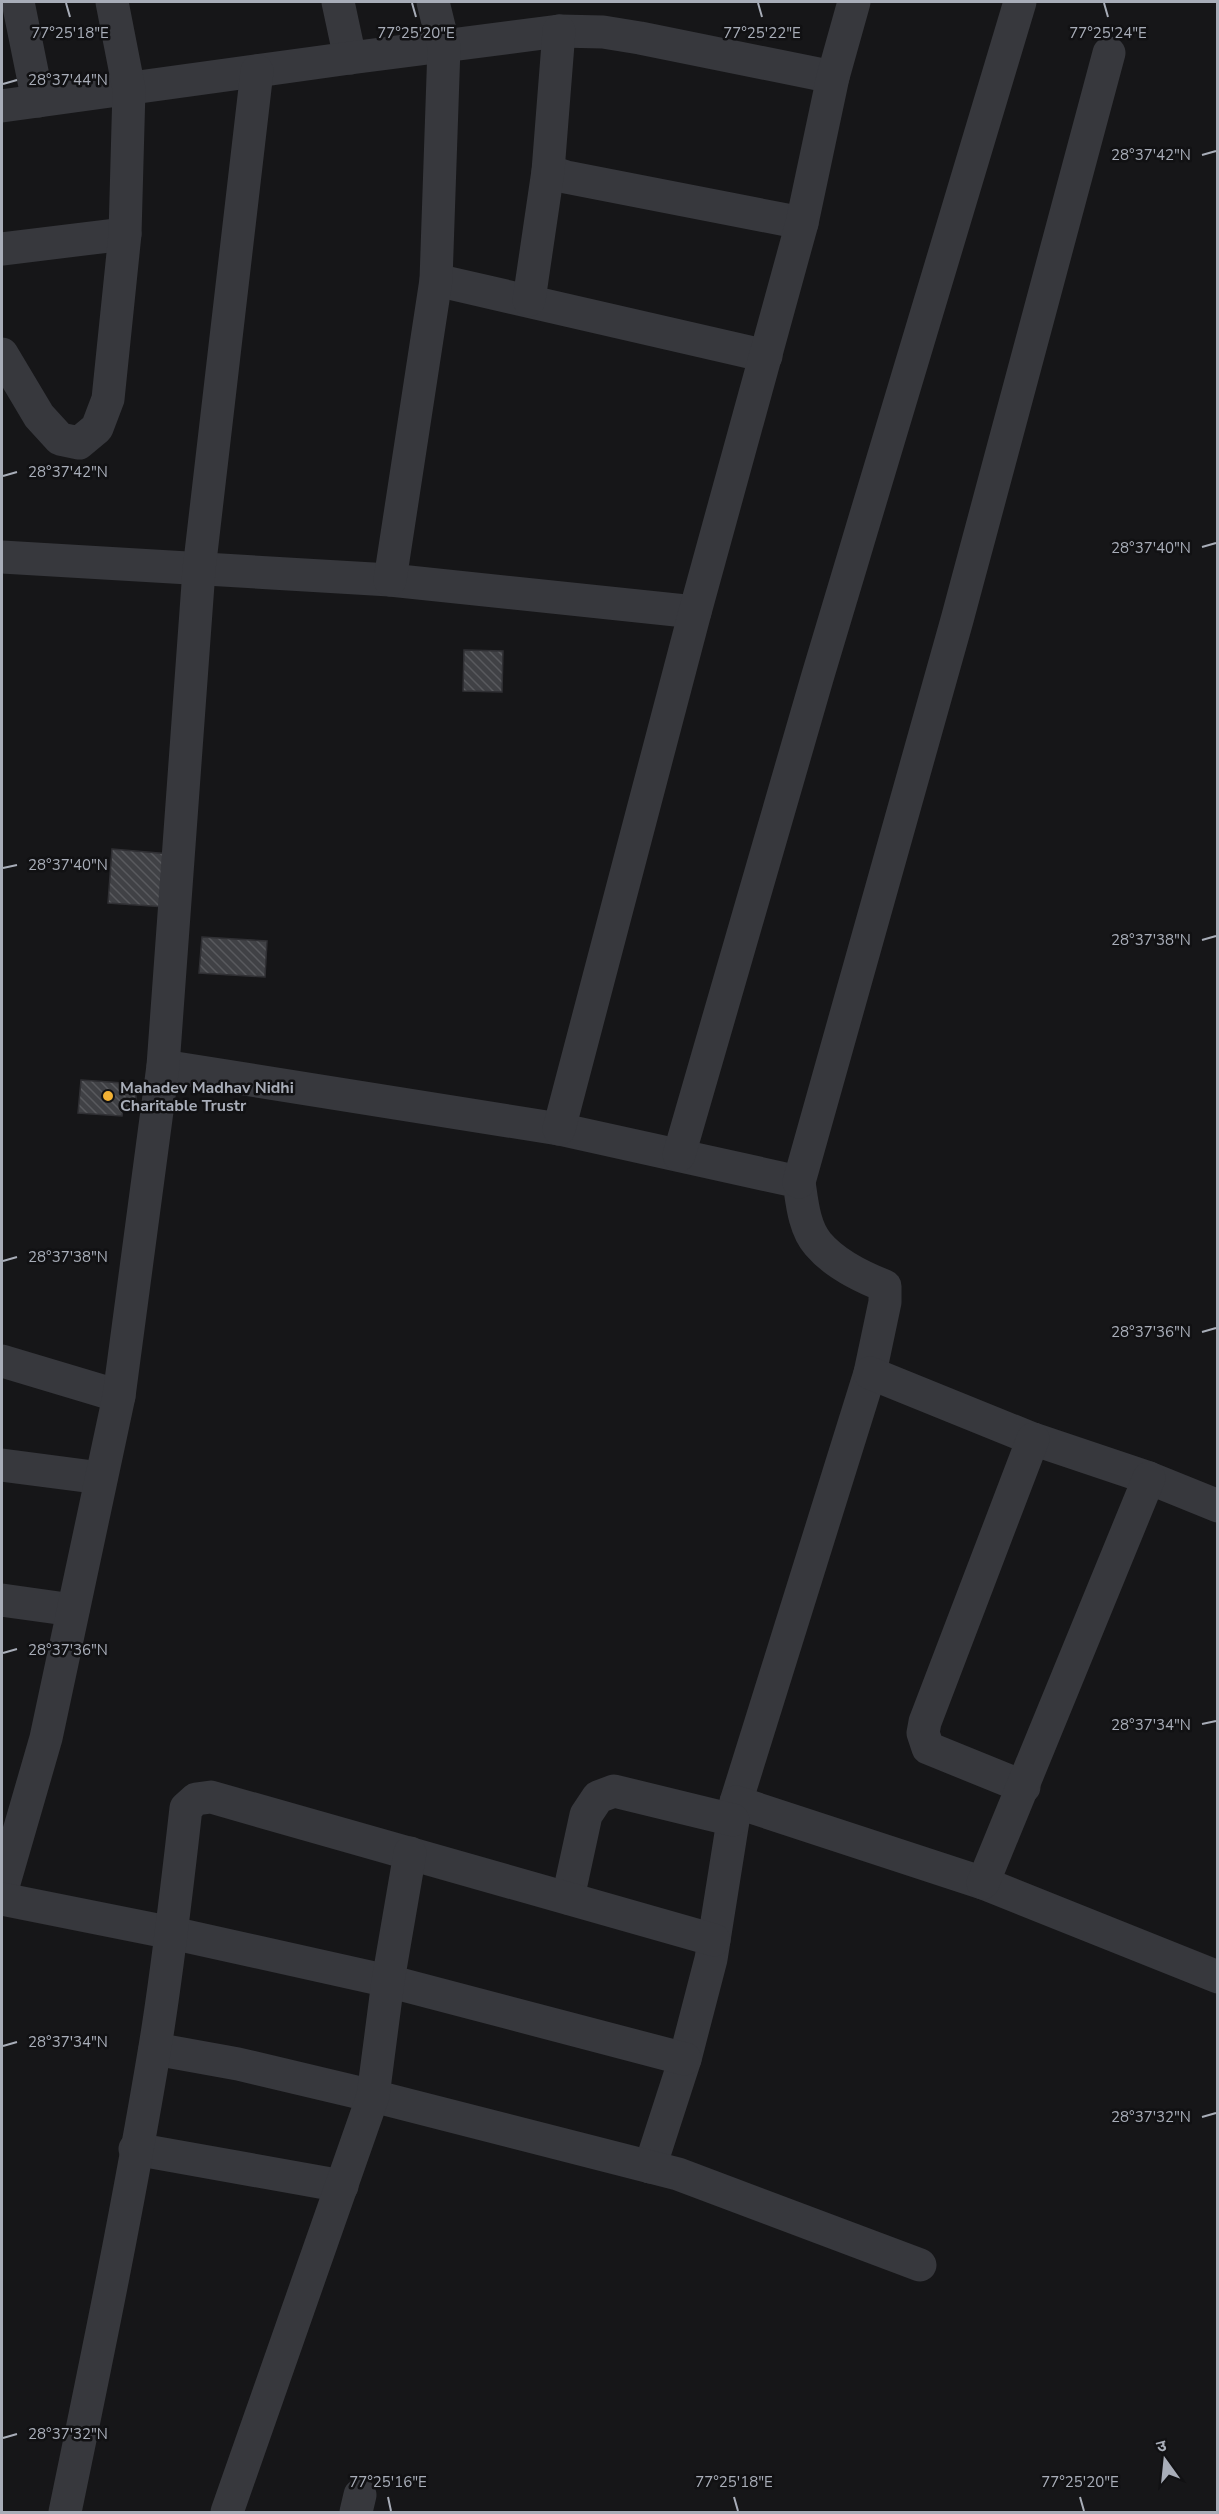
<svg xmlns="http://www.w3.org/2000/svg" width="1219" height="2514" viewBox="0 0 1219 2514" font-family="'Nunito Sans','Noto Sans Devanagari',sans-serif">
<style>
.building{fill:url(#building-back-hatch);stroke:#303034;stroke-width:1.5}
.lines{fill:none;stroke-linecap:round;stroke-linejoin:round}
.minor{stroke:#37383d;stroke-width:33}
.ticks{fill:none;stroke:#a8adb8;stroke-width:2}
.poi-dot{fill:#f2b134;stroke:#111113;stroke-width:2}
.labels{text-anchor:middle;stroke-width:5;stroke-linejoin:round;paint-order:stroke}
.poi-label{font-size:16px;font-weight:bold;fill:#a8adb8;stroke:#111113;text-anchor:start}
.ticks-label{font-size:15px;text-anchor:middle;fill:#a8adb8;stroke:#111113;stroke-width:5;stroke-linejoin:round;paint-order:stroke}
</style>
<defs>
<pattern id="building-back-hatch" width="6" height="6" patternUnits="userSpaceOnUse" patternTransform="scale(1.5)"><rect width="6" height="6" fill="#404145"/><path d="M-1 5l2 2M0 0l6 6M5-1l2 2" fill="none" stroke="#595a5e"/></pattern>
</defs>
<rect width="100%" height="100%" fill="#161618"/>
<g class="building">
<path d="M 464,650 L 503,651 L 502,692 L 463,691 Z"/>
<path d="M 112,849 L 170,854 L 165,907 L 108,903 Z"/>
<path d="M 202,937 L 267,941 L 265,977 L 199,973 Z"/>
<path d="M 81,1080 L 137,1084 L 135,1108 L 123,1108 L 122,1116 L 78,1113 Z"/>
</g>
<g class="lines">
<g class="minor">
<path d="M 18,2 L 38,101"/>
<path d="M 338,2 L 350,58"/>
<path d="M 2,106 L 350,58 L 559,31 L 603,32 L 640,38 L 833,77"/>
<path d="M 548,171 L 566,177 L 802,223"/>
<path d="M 2,249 L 125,234"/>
<path d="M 436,280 L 766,356"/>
<path d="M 529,300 L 548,171 L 559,31"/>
<path d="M 2,354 L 39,416 L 60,439 L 79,443 L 97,428 L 108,399 L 125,234 L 129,89 L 112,2"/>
<path d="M 2,557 L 390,580 L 695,612"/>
<path d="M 390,580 L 436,280 L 444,47 L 433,2"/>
<path d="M 163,1066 L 559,1129 L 799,1182 C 802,1202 804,1228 818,1244 C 834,1263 862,1277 885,1286 L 885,1302 L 870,1373 L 736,1802 L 711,1959 L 685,2059 L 650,2167"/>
<path d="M 559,1129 L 695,612 L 802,223 L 833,77 L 854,2"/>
<path d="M 679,1155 L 818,675 L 1020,2"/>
<path d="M 799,1182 L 957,620 L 1109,53"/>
<path d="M 2,1361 L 119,1396"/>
<path d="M 870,1373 L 1033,1439 L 1149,1478 L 1218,1506"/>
<path d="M 2,1465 L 101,1478"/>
<path d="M 2,1600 L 73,1610"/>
<path d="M 1024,1787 L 928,1748 L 923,1733 L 925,1722 L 1033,1439"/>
<path d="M 736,1802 L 983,1883 L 1218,1977"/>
<path d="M 983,1883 L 1149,1478"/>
<path d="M 2,1890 L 46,1738 L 119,1396 L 163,1066 L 199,570 L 257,71"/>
<path d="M 568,1898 L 586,1815 L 598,1797 L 614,1791 L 733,1820"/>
<path d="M 2,1899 L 172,1933 L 388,1981 L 685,2059"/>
<path d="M 155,2049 L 238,2064 L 373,2096 L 678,2174 L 920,2265"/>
<path d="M 135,2149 L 342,2186"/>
<path d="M 65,2512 C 97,2358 129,2203 155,2047 C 168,1968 177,1888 186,1808 L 196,1799 L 211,1797 L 714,1940"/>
<path d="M 227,2512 L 373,2096 L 388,1981 L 410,1853"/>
<path d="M 356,2512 L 360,2495"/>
</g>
</g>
<path class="ticks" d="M 66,3 L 70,17M 412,3 L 416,17M 758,3 L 762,17M 1104,3 L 1108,17M 3,84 L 17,80M 1202,155 L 1216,151M 3,476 L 17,472M 1202,547 L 1216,543M 3,868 L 17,865M 1202,940 L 1216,936M 3,1261 L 17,1257M 1202,1332 L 1216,1328M 3,1653 L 17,1649M 1202,1724 L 1216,1721M 3,2046 L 17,2042M 1202,2117 L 1216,2113M 3,2438 L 17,2434M 388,2497 L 391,2511M 734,2497 L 738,2511M 1080,2497 L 1084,2511"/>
<circle class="poi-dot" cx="108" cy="1096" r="6"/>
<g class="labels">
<g class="poi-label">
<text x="120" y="1093">Mahadev Madhav Nidhi<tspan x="120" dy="18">Charitable Trustr</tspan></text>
</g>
</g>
<g class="ticks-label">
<text x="70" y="38">77°25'18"E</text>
<text x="762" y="38">77°25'22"E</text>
<text x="1108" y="38">77°25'24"E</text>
<text x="416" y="38">77°25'20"E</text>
<text x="68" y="85">28°37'44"N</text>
<text x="1151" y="160">28°37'42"N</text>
<text x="68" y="477">28°37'42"N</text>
<text x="1151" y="553">28°37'40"N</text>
<text x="68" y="870">28°37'40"N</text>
<text x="1151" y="945">28°37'38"N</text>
<text x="68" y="1262">28°37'38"N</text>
<text x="1151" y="1337">28°37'36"N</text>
<text x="68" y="1655">28°37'36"N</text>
<text x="1151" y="1730">28°37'34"N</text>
<text x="68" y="2047">28°37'34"N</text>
<text x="1151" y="2122">28°37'32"N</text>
<text x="68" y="2439">28°37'32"N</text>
<text x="388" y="2487">77°25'16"E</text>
<text x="734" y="2487">77°25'18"E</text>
<text x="1080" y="2487">77°25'20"E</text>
</g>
<rect width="1219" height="2514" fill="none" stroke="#a8adb8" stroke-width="6"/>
<g transform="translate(1165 2460) rotate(345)" stroke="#111113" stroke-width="4.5" paint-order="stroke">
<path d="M0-4.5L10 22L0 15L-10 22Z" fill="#a8adb8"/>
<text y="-9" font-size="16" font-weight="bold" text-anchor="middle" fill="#a8adb8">उ</text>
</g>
</svg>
